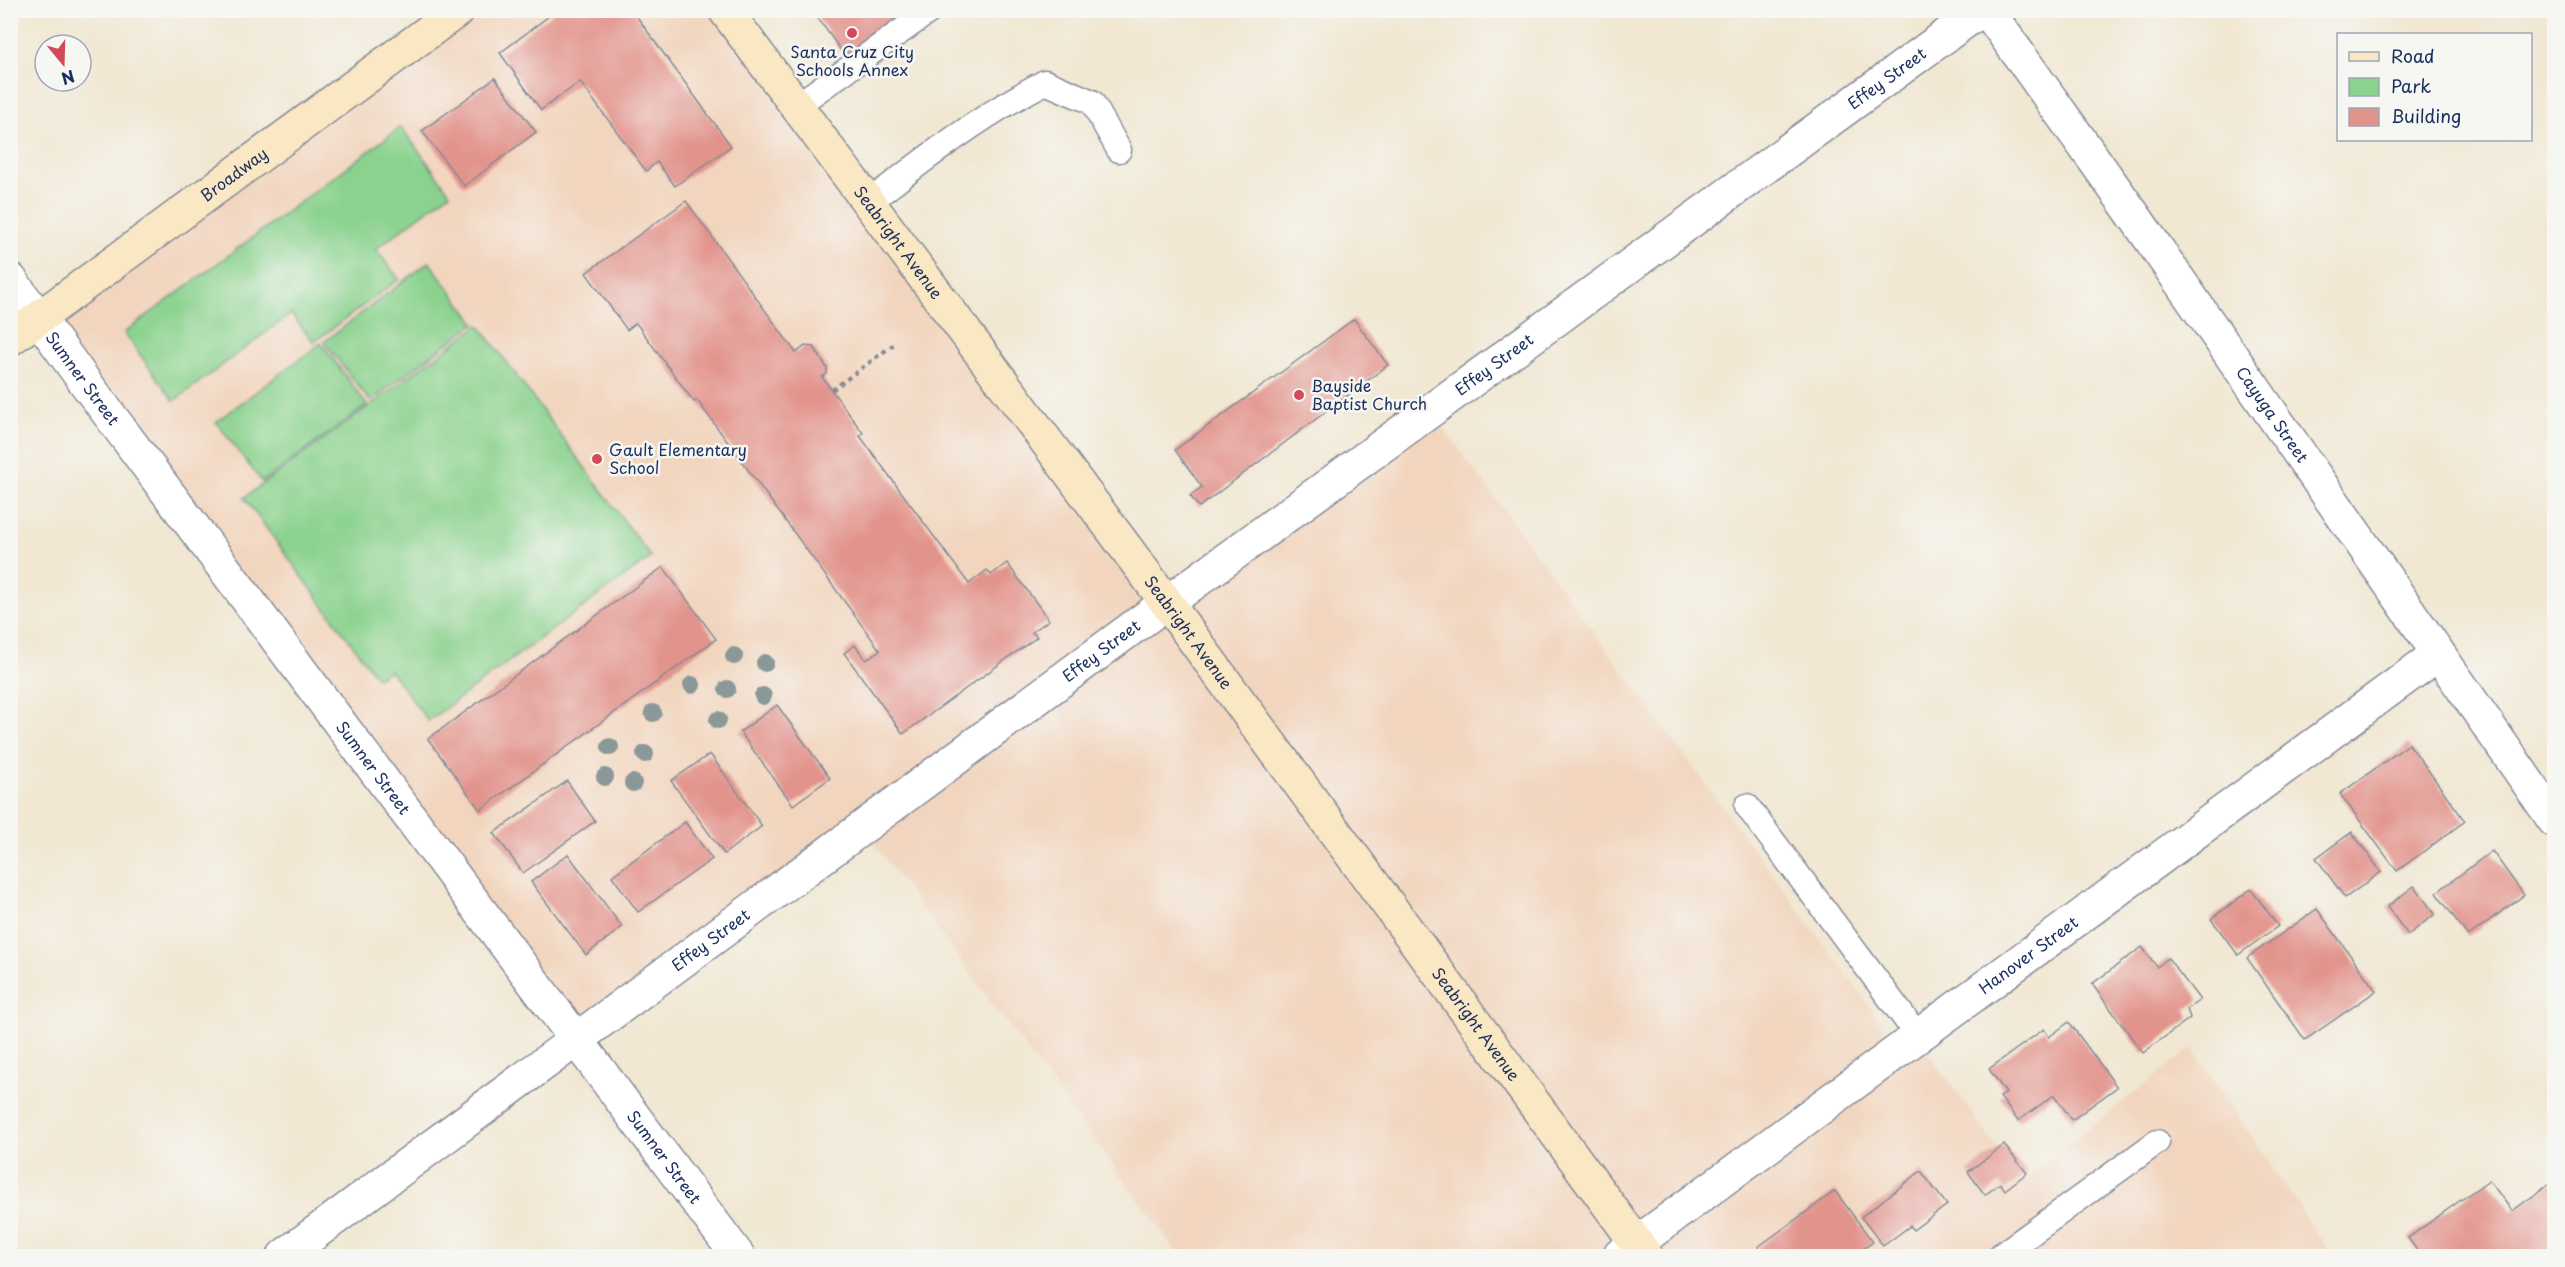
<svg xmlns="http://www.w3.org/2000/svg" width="2565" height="1267" viewBox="0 0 2565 1267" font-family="'Playpen Sans',sans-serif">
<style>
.built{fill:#f2d5be}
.green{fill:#8ad28d;stroke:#528076;stroke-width:1.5}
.building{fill:#e2938b}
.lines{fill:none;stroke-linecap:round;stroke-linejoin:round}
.service-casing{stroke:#868b98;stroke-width:27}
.minor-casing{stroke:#868b98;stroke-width:36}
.secondary-casing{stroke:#868b98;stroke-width:36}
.path{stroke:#868b98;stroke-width:4;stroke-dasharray:4.5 4.5;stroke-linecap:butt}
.service{stroke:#fff;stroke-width:24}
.minor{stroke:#fff;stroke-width:33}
.secondary{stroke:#fae7c3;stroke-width:33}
.tree{fill:#8b9899}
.poi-dot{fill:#d1495b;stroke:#f6f6f2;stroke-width:2}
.labels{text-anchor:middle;stroke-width:5;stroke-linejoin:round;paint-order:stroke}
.poi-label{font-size:16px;fill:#1b2f5e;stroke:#f6f6f2;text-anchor:start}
.street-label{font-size:16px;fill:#1b2f5e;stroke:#f6f6f2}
</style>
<rect width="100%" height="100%" fill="#f6f6f2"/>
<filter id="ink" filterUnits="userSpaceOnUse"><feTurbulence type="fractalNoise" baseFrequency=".0167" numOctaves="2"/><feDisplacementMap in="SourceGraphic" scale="12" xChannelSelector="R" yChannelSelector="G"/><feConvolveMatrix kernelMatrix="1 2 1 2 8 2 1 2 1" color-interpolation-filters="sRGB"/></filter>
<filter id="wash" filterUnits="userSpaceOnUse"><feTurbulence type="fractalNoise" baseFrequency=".008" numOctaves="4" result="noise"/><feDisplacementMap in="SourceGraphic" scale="24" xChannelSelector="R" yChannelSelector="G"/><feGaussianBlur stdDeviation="1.35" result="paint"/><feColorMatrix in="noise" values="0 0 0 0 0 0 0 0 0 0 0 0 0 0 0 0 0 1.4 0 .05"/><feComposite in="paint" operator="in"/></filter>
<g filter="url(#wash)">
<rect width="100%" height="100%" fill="#f1e7d2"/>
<path class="built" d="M 460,11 L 722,11 L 1156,600 L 1425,403 L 1868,1004 L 1896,1048 L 1914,1034 L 2022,1181 L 2192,1048 L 2332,1256 L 1180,1256 L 857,821 L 567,1035 L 39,318 Z"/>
<g class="green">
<path d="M 401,127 L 450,193 L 376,249 L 399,279 L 314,342 L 291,314 L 174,401 L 124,333 Z"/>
<path d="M 429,262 L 475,323 L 370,401 L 324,342 Z"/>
<path d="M 479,325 L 651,557 L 428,721 L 390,670 L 377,678 L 244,498 Z"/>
<path d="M 321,343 L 367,405 L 262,482 L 216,422 Z"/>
</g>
<g id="blocks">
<g class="building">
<path d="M 557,10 L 632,10 L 731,146 L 675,186 L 657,162 L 646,171 L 580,82 L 541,110 L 500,53 Z"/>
<path d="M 812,10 L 908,10 L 845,56 Z"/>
<path d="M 495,78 L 536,132 L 464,186 L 422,131 Z"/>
<path d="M 686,201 L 796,353 L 805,346 L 814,347 L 827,368 L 827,374 L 822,377 L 863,433 L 860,436 L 969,584 L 987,570 L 991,575 L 1007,563 L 1049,620 L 1032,632 L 1037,637 L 903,734 L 844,653 L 855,645 L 866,660 L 880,650 L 697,400 L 694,402 L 636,323 L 627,330 L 586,273 Z"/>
<path d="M 1354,319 L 1388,365 L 1199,507 L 1190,496 L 1202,487 L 1175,450 Z"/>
<path d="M 663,567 L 716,639 L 480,810 L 428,739 Z"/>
<path d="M 777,705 L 830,778 L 793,805 L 740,732 Z"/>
<path d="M 2409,744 L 2465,821 L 2397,871 L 2340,794 Z"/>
<path d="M 710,754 L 762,826 L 724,854 L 671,781 Z"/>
<path d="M 567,781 L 595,821 L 523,873 L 494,833 Z"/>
<path d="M 685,822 L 712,859 L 638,912 L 612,876 Z"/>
<path d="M 2352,832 L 2381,872 L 2345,898 L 2316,858 Z"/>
<path d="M 2492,851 L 2524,895 L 2468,936 L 2436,893 Z"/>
<path d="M 568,854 L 622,927 L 586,955 L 531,882 Z"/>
<path d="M 2414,886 L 2435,914 L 2408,935 L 2387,907 Z"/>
<path d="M 2251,889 L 2278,926 L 2238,955 L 2211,919 Z"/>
<path d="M 2317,909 L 2376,991 L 2305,1040 L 2247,958 Z"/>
<path d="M 2142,947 L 2157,967 L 2168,958 L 2200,1000 L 2187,1009 L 2190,1018 L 2143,1053 L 2092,984 Z"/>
<path d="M 2069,1022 L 2117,1087 L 2072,1120 L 2054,1095 L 2018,1121 L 2000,1097 L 2006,1093 L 1989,1069 L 2044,1029 L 2049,1037 Z"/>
<path d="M 2004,1145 L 2027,1173 L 2005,1190 L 2000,1183 L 1985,1195 L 1968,1172 Z"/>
<path d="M 1921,1171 L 1947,1205 L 1913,1230 L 1910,1226 L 1883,1246 L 1861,1217 Z"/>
<path d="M 2489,1180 L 2512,1211 L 2554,1181 L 2554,1256 L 2421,1256 L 2408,1238 Z"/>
<path d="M 1835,1191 L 1873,1242 L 1853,1256 L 1765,1256 L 1758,1247 Z"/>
</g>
</g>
</g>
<g filter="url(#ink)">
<use href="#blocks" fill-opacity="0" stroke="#868b98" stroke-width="1.5"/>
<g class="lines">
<defs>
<g id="service">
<path d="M 796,106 L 931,10"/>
<path d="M 868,203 C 924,159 982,115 1045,82 L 1092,102 L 1119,150"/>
<path d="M 1747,806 L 1918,1036"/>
<path d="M 2000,1256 L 2157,1142"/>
</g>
<g id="minor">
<path id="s1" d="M 1987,10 L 2135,217 L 2554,820"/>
<path id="s2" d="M 10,279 L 82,378 L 738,1256"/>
<path id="s3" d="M 284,1256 L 1132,628 L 1981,10"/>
<path id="s4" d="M 1619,1256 L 2438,654"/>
</g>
<g id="secondary">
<path id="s5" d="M 725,10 L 1167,603 L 1646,1256"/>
<path id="s6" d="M 10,339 L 458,10"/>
</g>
</defs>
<use href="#service" class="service-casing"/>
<use href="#minor" class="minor-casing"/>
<use href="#secondary" class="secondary-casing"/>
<path class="path" d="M 832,390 L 897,342"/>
<use href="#service" class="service"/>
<use href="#minor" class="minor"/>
<use href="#secondary" class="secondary"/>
</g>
<g class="tree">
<circle cx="734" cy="656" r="9"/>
<circle cx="765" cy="663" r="9"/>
<circle cx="692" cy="685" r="9"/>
<circle cx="727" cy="689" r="9"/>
<circle cx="763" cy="696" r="9"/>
<circle cx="653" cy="713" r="9"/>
<circle cx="718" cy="720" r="9"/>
<circle cx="610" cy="747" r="9"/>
<circle cx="645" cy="754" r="9"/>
<circle cx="605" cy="777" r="9"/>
<circle cx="633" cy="783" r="9"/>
</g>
</g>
<g class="poi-dot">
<circle cx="852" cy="33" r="6"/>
<circle cx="1299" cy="395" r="6"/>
<circle cx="597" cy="459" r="6"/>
</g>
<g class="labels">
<g class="poi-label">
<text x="852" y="58" text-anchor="middle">Santa Cruz City<tspan x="852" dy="18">Schools Annex</tspan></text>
<text x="1311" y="392">Bayside<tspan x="1311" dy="18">Baptist Church</tspan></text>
<text x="609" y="456">Gault Elementary<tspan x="609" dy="18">School</tspan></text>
</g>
<g class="street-label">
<text dy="6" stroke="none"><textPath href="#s3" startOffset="1989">Effey Street</textPath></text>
<text dy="6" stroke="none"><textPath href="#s6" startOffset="278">Broadway</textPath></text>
<text dy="6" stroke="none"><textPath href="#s5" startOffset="290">Seabright Avenue</textPath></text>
<text dy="6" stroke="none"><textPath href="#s3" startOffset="1503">Effey Street</textPath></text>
<text dy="6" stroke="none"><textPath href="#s2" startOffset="123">Sumner Street</textPath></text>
<text dy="6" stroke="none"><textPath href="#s1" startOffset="495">Cayuga Street</textPath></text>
<text dy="6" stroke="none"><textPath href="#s5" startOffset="776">Seabright Avenue</textPath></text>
<text dy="6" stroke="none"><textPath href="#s3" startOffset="1017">Effey Street</textPath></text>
<text dy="6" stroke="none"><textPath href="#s2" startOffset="609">Sumner Street</textPath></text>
<text dy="6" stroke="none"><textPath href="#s3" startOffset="531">Effey Street</textPath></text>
<text dy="6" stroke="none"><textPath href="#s4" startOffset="508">Hanover Street</textPath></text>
<text dy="6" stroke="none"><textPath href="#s5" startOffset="1262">Seabright Avenue</textPath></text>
<text dy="6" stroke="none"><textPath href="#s2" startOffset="1095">Sumner Street</textPath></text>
</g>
</g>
<rect width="2565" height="1267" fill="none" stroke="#f6f6f2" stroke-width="36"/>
<rect x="2337" y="33" width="195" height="108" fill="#f6f6f2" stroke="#9ea6b7" stroke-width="1.5"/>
<rect x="2349" y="52" width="30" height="9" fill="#fae7c3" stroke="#9ea6b7" stroke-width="1.5"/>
<text x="2391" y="63" font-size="18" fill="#1b2f5e">Road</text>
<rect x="2349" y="78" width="30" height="18" fill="#8ad28d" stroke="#9ea6b7" stroke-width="1.5"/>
<text x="2391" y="93" font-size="18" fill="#1b2f5e">Park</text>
<rect x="2349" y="108" width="30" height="18" fill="#e2938b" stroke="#9ea6b7" stroke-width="1.5"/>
<text x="2391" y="123" font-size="18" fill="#1b2f5e">Building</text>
<g transform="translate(63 63) rotate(161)"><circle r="28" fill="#f6f6f2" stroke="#9ea6b7" stroke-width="1.5"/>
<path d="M0-4.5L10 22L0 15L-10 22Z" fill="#d1495b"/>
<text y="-9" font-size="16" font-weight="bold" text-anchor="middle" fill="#1b2f5e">N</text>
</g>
</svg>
